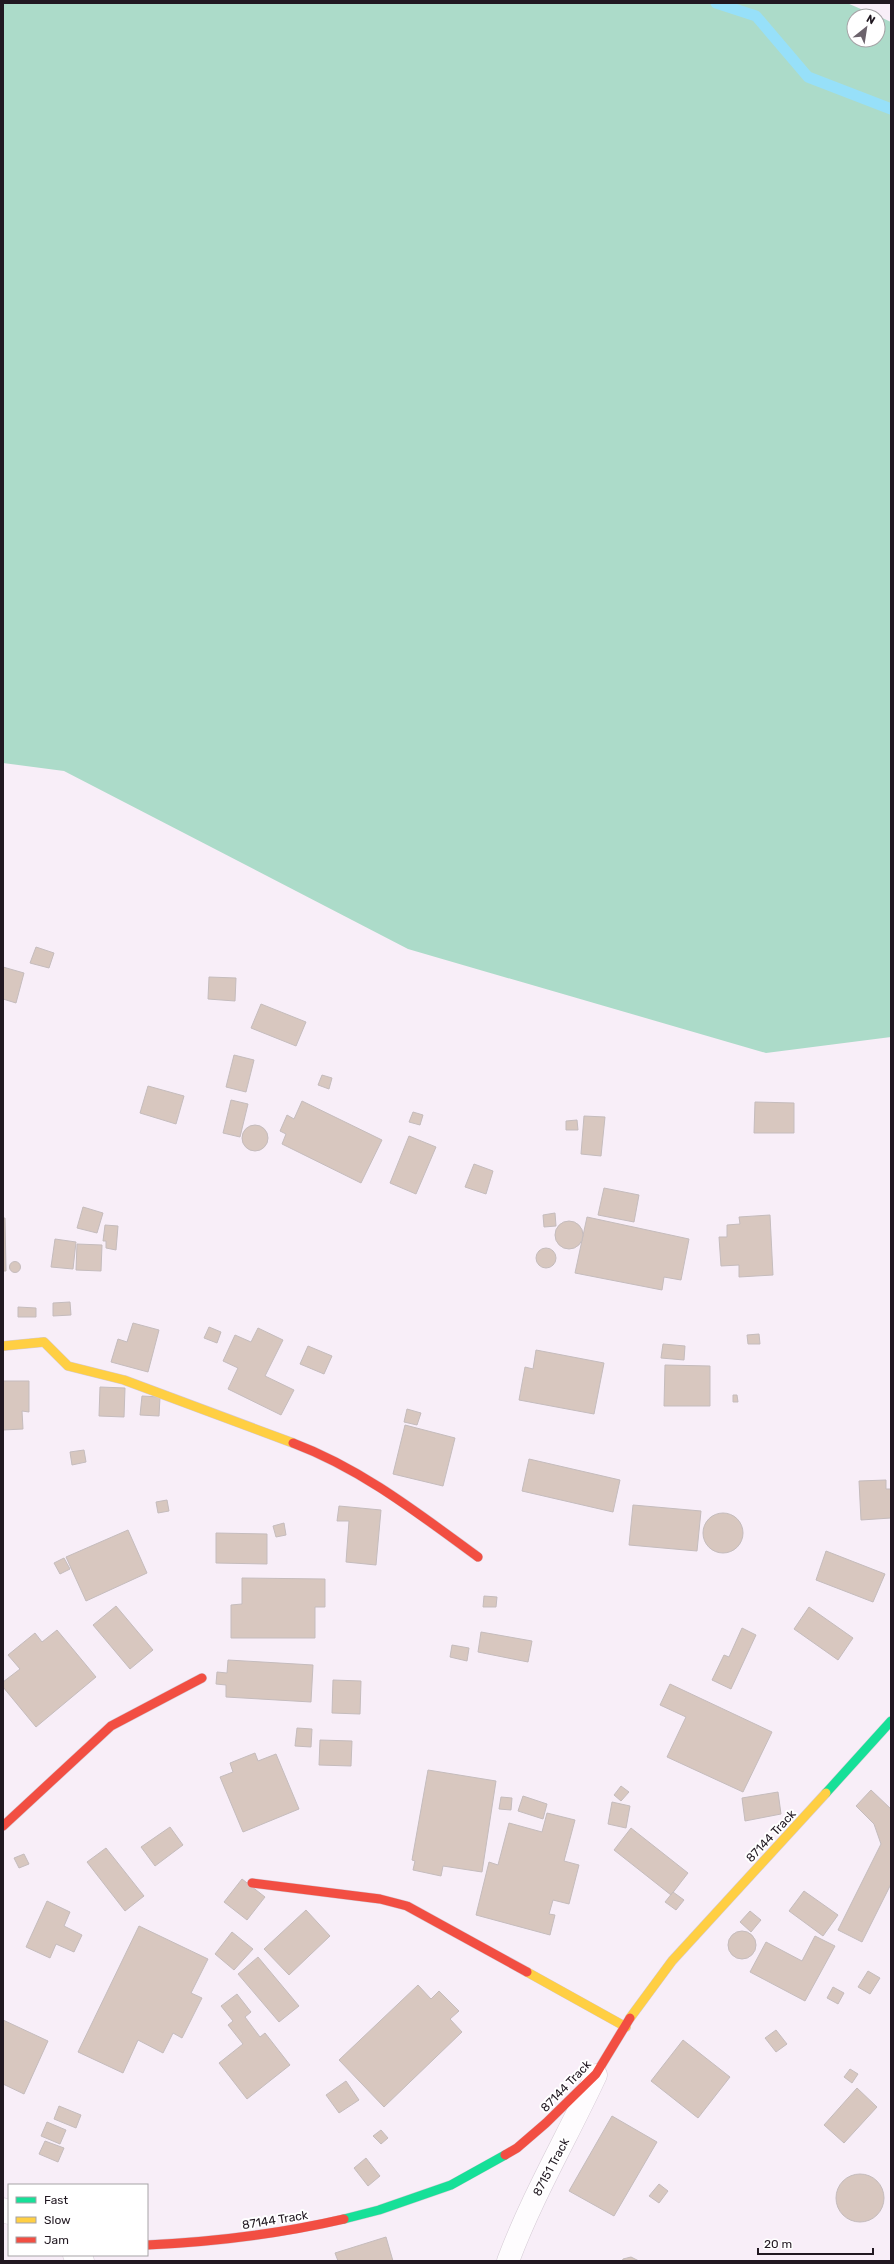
<svg xmlns="http://www.w3.org/2000/svg" width="894" height="2264" viewBox="0 0 894 2264" font-family="Rubik,sans-serif">
<style>
.forest{fill:#acdbc9}
.lines{fill:none;stroke-linecap:round;stroke-linejoin:round}
.stream{stroke:#97e0f9;stroke-width:11}
.building{fill:#d8c7bf;stroke:#c5bcbd}
.street-casing{stroke:#d4cad4;stroke-width:23}
.fast-casing{stroke:#d4cad4;stroke-width:10}
.slow-casing{stroke:#d4cad4;stroke-width:10}
.jam-casing{stroke:#d4cad4;stroke-width:10}
.street{stroke:#fefcfe;stroke-width:22}
.fast{stroke:#16e098;stroke-width:9}
.slow{stroke:#ffcf43;stroke-width:9}
.jam{stroke:#f24e42;stroke-width:9}
.labels{text-anchor:middle;stroke-width:4;stroke-linejoin:round;paint-order:stroke}
.street-label{font-size:12px;fill:#211821;stroke:#fff}
</style>
<rect width="100%" height="100%" fill="#f8eef8"/>
<path class="forest" d="M 3,3 L 847,3 L 877,16 L 854,16 L 854,40 L 878,40 L 878,16 L 891,22 L 891,1037 L 766,1053 L 408,949 L 64,771 L 3,763 Z"/>
<g class="lines">
<path class="stream" d="M 716,3 L 756,16 L 808,77 L 891,109"/>
</g>
<g class="building">
<path d="M 36,947 L 54,953 L 49,968 L 30,963 Z"/>
<path d="M 3,967 L 24,973 L 16,1003 L 3,999 Z"/>
<path d="M 209,977 L 236,978 L 235,1001 L 208,999 Z"/>
<path d="M 261,1004 L 306,1022 L 296,1046 L 251,1028 Z"/>
<path d="M 234,1055 L 254,1060 L 246,1092 L 226,1087 Z"/>
<path d="M 322,1075 L 332,1078 L 329,1089 L 318,1085 Z"/>
<path d="M 148,1086 L 184,1096 L 176,1124 L 140,1113 Z"/>
<path d="M 231,1100 L 248,1104 L 240,1137 L 223,1133 Z"/>
<path d="M 302,1101 L 382,1140 L 361,1183 L 282,1144 L 286,1134 L 280,1131 L 287,1115 L 294,1119 Z"/>
<path d="M 755,1102 L 794,1103 L 794,1133 L 754,1133 Z"/>
<path d="M 413,1112 L 423,1115 L 420,1125 L 409,1122 Z"/>
<path d="M 584,1116 L 605,1117 L 601,1156 L 581,1154 Z"/>
<path d="M 577,1120 L 578,1130 L 566,1130 L 566,1121 Z"/>
<circle cx="255" cy="1138" r="13"/>
<path d="M 409,1136 L 436,1147 L 416,1194 L 390,1183 Z"/>
<path d="M 474,1164 L 493,1171 L 486,1194 L 465,1187 Z"/>
<path d="M 604,1188 L 639,1195 L 634,1222 L 598,1215 Z"/>
<path d="M 83,1207 L 103,1213 L 97,1233 L 77,1228 Z"/>
<path d="M 555,1213 L 556,1226 L 544,1227 L 543,1215 Z"/>
<path d="M 770,1215 L 773,1275 L 739,1277 L 739,1265 L 721,1266 L 719,1237 L 727,1237 L 727,1225 L 740,1224 L 739,1217 Z"/>
<path d="M 587,1217 L 689,1239 L 681,1280 L 664,1277 L 662,1290 L 575,1273 Z"/>
<path d="M 3,1218 L 5,1218 L 6,1271 L 3,1271 Z"/>
<circle cx="569" cy="1235" r="14"/>
<path d="M 105,1225 L 118,1226 L 116,1250 L 106,1248 L 106,1241 L 103,1241 Z"/>
<path d="M 55,1239 L 76,1242 L 73,1269 L 51,1267 Z"/>
<path d="M 77,1244 L 102,1245 L 101,1271 L 76,1270 Z"/>
<circle cx="546" cy="1258" r="10"/>
<circle cx="15" cy="1267" r="5.5"/>
<path d="M 70,1302 L 71,1315 L 53,1316 L 53,1303 Z"/>
<path d="M 18,1307 L 36,1308 L 36,1317 L 18,1317 Z"/>
<path d="M 133,1323 L 159,1330 L 148,1372 L 111,1362 L 118,1339 L 127,1342 Z"/>
<path d="M 209,1327 L 221,1332 L 217,1343 L 204,1338 Z"/>
<path d="M 258,1328 L 283,1340 L 265,1376 L 294,1390 L 281,1415 L 228,1389 L 238,1368 L 223,1361 L 235,1335 L 251,1342 Z"/>
<path d="M 759,1334 L 760,1344 L 748,1344 L 747,1335 Z"/>
<path d="M 663,1344 L 685,1346 L 684,1360 L 661,1358 Z"/>
<path d="M 308,1346 L 332,1356 L 324,1374 L 300,1364 Z"/>
<path d="M 536,1350 L 604,1363 L 594,1414 L 519,1400 L 525,1367 L 533,1369 Z"/>
<path d="M 665,1365 L 710,1366 L 710,1406 L 664,1406 Z"/>
<path d="M 3,1381 L 29,1381 L 29,1412 L 22,1411 L 23,1429 L 3,1430 Z"/>
<path d="M 100,1387 L 125,1388 L 124,1417 L 99,1416 Z"/>
<path d="M 733,1395 L 737,1395 L 738,1402 L 733,1402 Z"/>
<path d="M 142,1396 L 160,1397 L 159,1416 L 140,1415 Z"/>
<path d="M 407,1409 L 421,1413 L 417,1425 L 404,1422 Z"/>
<path d="M 405,1425 L 455,1438 L 443,1486 L 393,1474 Z"/>
<path d="M 84,1450 L 86,1462 L 72,1465 L 70,1452 Z"/>
<path d="M 529,1459 L 620,1480 L 613,1512 L 522,1491 Z"/>
<path d="M 886,1480 L 886,1489 L 891,1489 L 891,1518 L 861,1520 L 859,1481 Z"/>
<path d="M 167,1500 L 169,1511 L 158,1513 L 156,1502 Z"/>
<path d="M 633,1505 L 701,1511 L 697,1551 L 629,1545 Z"/>
<path d="M 339,1506 L 381,1510 L 376,1565 L 346,1562 L 349,1521 L 337,1521 Z"/>
<circle cx="723" cy="1533" r="20"/>
<path d="M 284,1523 L 286,1535 L 276,1537 L 273,1526 Z"/>
<path d="M 128,1530 L 147,1573 L 86,1601 L 66,1557 Z"/>
<path d="M 216,1533 L 267,1534 L 267,1564 L 216,1563 Z"/>
<path d="M 826,1551 L 885,1574 L 873,1602 L 816,1580 Z"/>
<path d="M 64,1558 L 70,1569 L 60,1574 L 54,1563 Z"/>
<path d="M 242,1578 L 325,1579 L 325,1607 L 315,1607 L 315,1638 L 231,1638 L 231,1605 L 242,1604 Z"/>
<path d="M 484,1596 L 497,1597 L 496,1607 L 483,1607 Z"/>
<path d="M 116,1606 L 153,1650 L 130,1669 L 93,1625 Z"/>
<path d="M 809,1607 L 853,1638 L 838,1660 L 794,1629 Z"/>
<path d="M 742,1628 L 756,1635 L 731,1689 L 712,1680 L 724,1655 L 729,1657 Z"/>
<path d="M 57,1630 L 96,1677 L 36,1727 L 3,1687 L 3,1682 L 20,1669 L 8,1655 L 35,1633 L 42,1642 Z"/>
<path d="M 481,1632 L 532,1641 L 528,1662 L 478,1652 Z"/>
<path d="M 452,1645 L 469,1648 L 467,1661 L 450,1657 Z"/>
<path d="M 228,1660 L 313,1665 L 311,1702 L 226,1697 L 226,1685 L 216,1684 L 217,1672 L 227,1673 Z"/>
<path d="M 333,1680 L 361,1681 L 360,1714 L 332,1713 Z"/>
<path d="M 670,1684 L 772,1732 L 743,1792 L 667,1757 L 686,1717 L 660,1705 Z"/>
<path d="M 297,1728 L 312,1729 L 311,1747 L 295,1746 Z"/>
<path d="M 320,1740 L 352,1741 L 351,1766 L 319,1765 Z"/>
<path d="M 255,1753 L 258,1761 L 276,1754 L 299,1809 L 243,1832 L 220,1777 L 233,1772 L 230,1763 Z"/>
<path d="M 428,1770 L 496,1781 L 482,1872 L 443,1866 L 441,1876 L 413,1870 L 415,1861 L 412,1860 Z"/>
<path d="M 621,1786 L 629,1792 L 621,1801 L 614,1795 Z"/>
<path d="M 871,1790 L 891,1809 L 891,1884 L 862,1942 L 838,1930 L 881,1844 L 874,1824 L 856,1806 Z"/>
<path d="M 778,1792 L 781,1814 L 745,1821 L 742,1798 Z"/>
<path d="M 523,1796 L 547,1804 L 543,1819 L 518,1811 Z"/>
<path d="M 501,1797 L 512,1798 L 511,1810 L 499,1809 Z"/>
<path d="M 612,1802 L 630,1806 L 626,1828 L 608,1824 Z"/>
<path d="M 547,1813 L 575,1820 L 564,1861 L 579,1865 L 569,1904 L 553,1900 L 549,1914 L 555,1915 L 550,1935 L 476,1915 L 489,1862 L 498,1865 L 509,1823 L 542,1832 Z"/>
<path d="M 170,1827 L 183,1845 L 155,1866 L 141,1847 Z"/>
<path d="M 631,1828 L 688,1873 L 671,1895 L 614,1850 Z"/>
<path d="M 106,1848 L 144,1896 L 125,1911 L 87,1862 Z"/>
<path d="M 24,1854 L 29,1864 L 19,1868 L 14,1858 Z"/>
<path d="M 242,1879 L 265,1897 L 247,1920 L 224,1902 Z"/>
<path d="M 804,1891 L 838,1915 L 823,1936 L 789,1911 Z"/>
<path d="M 673,1892 L 684,1900 L 676,1910 L 665,1902 Z"/>
<path d="M 47,1901 L 70,1912 L 64,1926 L 82,1935 L 74,1952 L 56,1944 L 50,1958 L 26,1947 Z"/>
<path d="M 306,1910 L 330,1936 L 289,1975 L 264,1949 Z"/>
<path d="M 750,1911 L 761,1920 L 751,1932 L 740,1922 Z"/>
<path d="M 139,1926 L 208,1959 L 191,1993 L 202,1998 L 182,2038 L 173,2033 L 163,2053 L 138,2040 L 123,2073 L 78,2052 Z"/>
<circle cx="742" cy="1945" r="14"/>
<path d="M 232,1932 L 253,1949 L 234,1970 L 215,1954 Z"/>
<path d="M 815,1936 L 835,1946 L 805,2001 L 750,1972 L 766,1942 L 802,1961 Z"/>
<path d="M 258,1957 L 299,2006 L 279,2022 L 238,1974 Z"/>
<path d="M 868,1971 L 880,1978 L 870,1994 L 858,1987 Z"/>
<path d="M 418,1985 L 431,1999 L 439,1991 L 459,2011 L 450,2019 L 462,2032 L 384,2107 L 339,2060 Z"/>
<path d="M 833,1987 L 844,1993 L 838,2004 L 827,1998 Z"/>
<path d="M 237,1994 L 251,2012 L 245,2017 L 260,2037 L 265,2033 L 290,2065 L 247,2099 L 219,2063 L 243,2044 L 228,2025 L 233,2021 L 221,2006 Z"/>
<path d="M 3,2020 L 48,2041 L 24,2094 L 3,2084 Z"/>
<path d="M 776,2030 L 787,2044 L 776,2052 L 765,2038 Z"/>
<path d="M 683,2040 L 730,2077 L 698,2118 L 651,2081 Z"/>
<path d="M 850,2069 L 858,2074 L 852,2083 L 844,2077 Z"/>
<path d="M 346,2081 L 359,2100 L 339,2113 L 326,2095 Z"/>
<path d="M 857,2088 L 877,2107 L 844,2143 L 824,2125 Z"/>
<path d="M 59,2106 L 81,2115 L 76,2128 L 54,2119 Z"/>
<path d="M 612,2116 L 657,2142 L 614,2216 L 569,2191 Z"/>
<path d="M 47,2122 L 66,2130 L 60,2144 L 41,2136 Z"/>
<path d="M 381,2130 L 388,2138 L 381,2144 L 373,2136 Z"/>
<path d="M 45,2141 L 64,2148 L 58,2162 L 39,2154 Z"/>
<path d="M 366,2158 L 380,2176 L 368,2186 L 354,2168 Z"/>
<circle cx="860" cy="2198" r="24"/>
<path d="M 659,2184 L 668,2191 L 659,2203 L 649,2196 Z"/>
<path d="M 386,2237 L 393,2261 L 338,2261 L 335,2253 Z"/>
<path d="M 631,2257 L 639,2261 L 622,2261 L 623,2259 Z"/>
</g>
<g class="lines">
<defs>
<g id="street">
<path d="M 3,2209 L 9,2213"/>
<path d="M 74,2255 L 83,2261"/>
<path d="M 508,2261 C 532,2197 567,2137 596,2075"/>
</g>
<g id="fast">
<path d="M 826,1793 L 891,1721"/>
<path d="M 344,2219 L 379,2210 L 451,2185 L 505,2155"/>
</g>
<g id="slow">
<path d="M 3,1346 L 44,1342 L 68,1366 L 124,1380 L 293,1443"/>
<path d="M 527,1972 L 626,2027"/>
<path d="M 630,2018 L 672,1961 L 826,1793"/>
</g>
<g id="jam">
<path d="M 293,1443 C 362,1469 419,1514 478,1557"/>
<path d="M 3,1826 L 111,1726 L 202,1678"/>
<path d="M 252,1883 L 380,1899 L 407,1906 L 527,1972"/>
<path d="M 505,2155 L 517,2148 L 546,2123 L 596,2074 L 630,2018"/>
<path d="M 147,2245 C 213,2242 279,2234 344,2219"/>
</g>
</defs>
<use href="#street" class="street-casing"/>
<use href="#fast" class="fast-casing"/>
<use href="#slow" class="slow-casing"/>
<use href="#jam" class="jam-casing"/>
<use href="#street" class="street"/>
<use href="#fast" class="fast"/>
<use href="#slow" class="slow"/>
<use href="#jam" class="jam"/>
</g>
<g class="labels">
<g class="street-label">
<text transform="translate(771 1836) rotate(-47)" y="4">87144 Track</text>
<text transform="translate(566 2086) rotate(-46)" y="4">87144 Track</text>
<text transform="translate(551 2167) rotate(-62)" y="4">87151 Track</text>
<text transform="translate(275 2220) rotate(-9)" y="4">87144 Track</text>
</g>
</g>
<rect width="894" height="2264" fill="none" stroke="#211821" stroke-width="8"/>
<rect x="8" y="2184" width="140" height="72" fill="#ffffff" stroke="#a6a3a6"/>
<rect x="16" y="2197" width="20" height="6" fill="#16e098" stroke="#a6a3a6"/>
<text x="44" y="2204" font-size="12" fill="#211821">Fast</text>
<rect x="16" y="2217" width="20" height="6" fill="#ffcf43" stroke="#a6a3a6"/>
<text x="44" y="2224" font-size="12" fill="#211821">Slow</text>
<rect x="16" y="2237" width="20" height="6" fill="#f24e42" stroke="#a6a3a6"/>
<text x="44" y="2244" font-size="12" fill="#211821">Jam</text>
<g transform="translate(866 28) rotate(30)"><circle r="19" fill="#ffffff" stroke="#a6a3a6"/>
<path d="M0-3L7 15L0 10L-7 15Z" fill="#6c636c"/>
<text y="-6" font-size="11" font-weight="bold" text-anchor="middle" fill="#211821">N</text>
</g>
<path d="M758 2248v6h115v-6" fill="none" stroke="#211821" stroke-width="2"/>
<text x="764" y="2248" font-size="12" fill="#211821" stroke="#ffffff" stroke-width="3" paint-order="stroke">20 m</text>
</svg>
